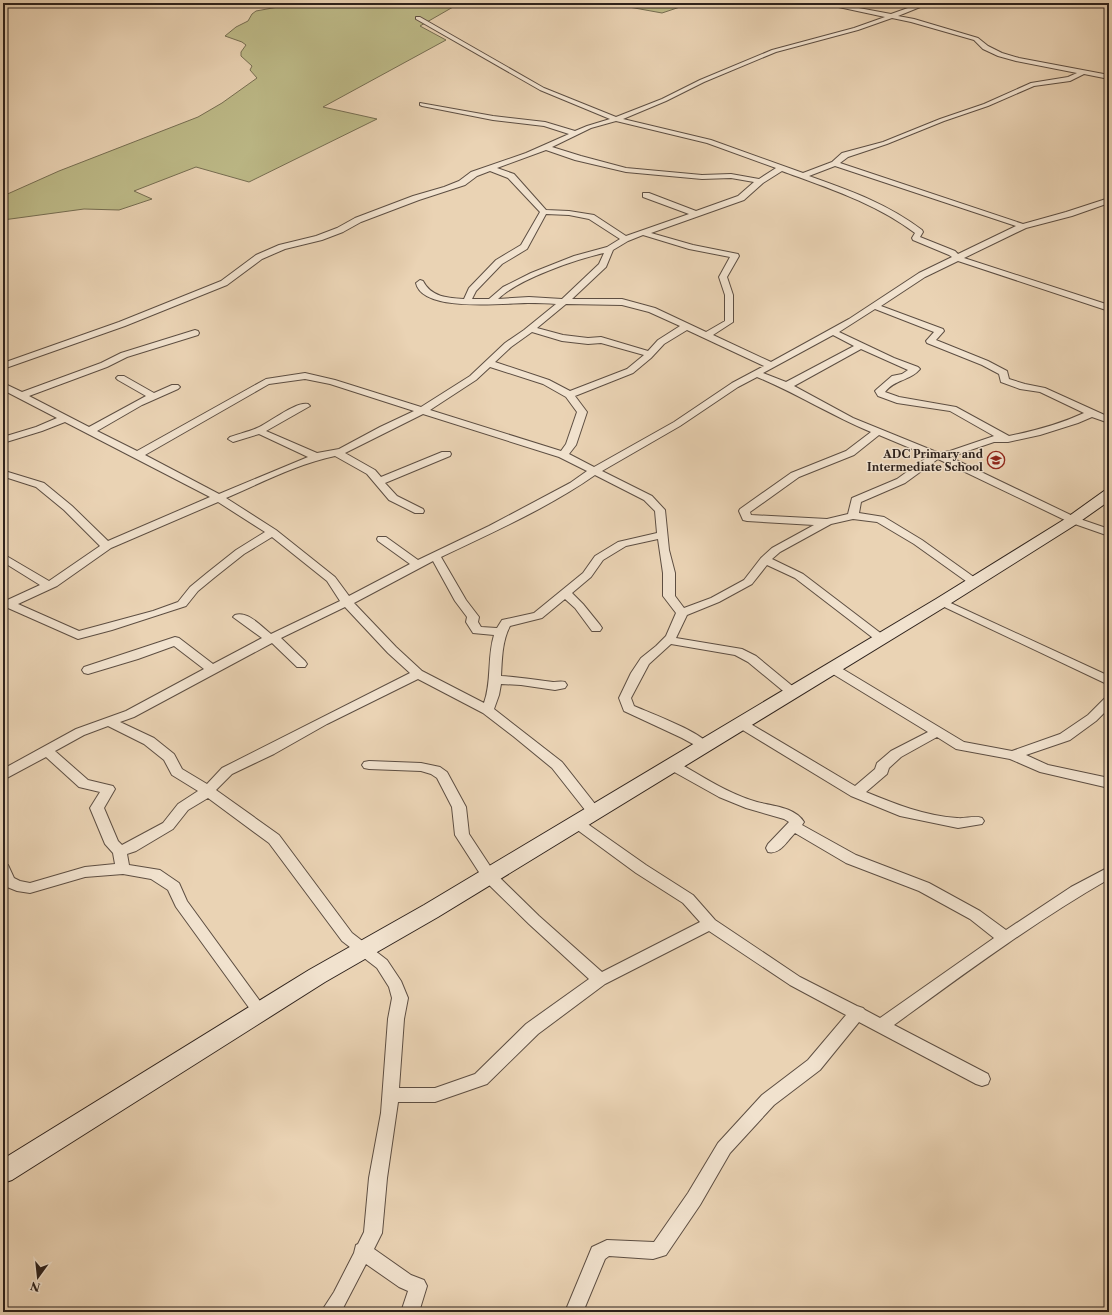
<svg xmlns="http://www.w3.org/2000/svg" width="1112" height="1315" viewBox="0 0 1112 1315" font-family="'Libre Caslon Text',serif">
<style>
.green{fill:#bdba88;stroke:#766e52}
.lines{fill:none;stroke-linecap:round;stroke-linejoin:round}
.minor-casing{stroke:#5d4e42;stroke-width:2}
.secondary-casing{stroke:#2e221c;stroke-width:2}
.minor{fill:#f1e2ce;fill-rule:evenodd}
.secondary{fill:#f1e2ce;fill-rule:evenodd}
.labels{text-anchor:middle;stroke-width:3;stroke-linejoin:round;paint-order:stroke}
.poi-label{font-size:11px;font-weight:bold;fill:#2e221c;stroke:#f1e2ce;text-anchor:end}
</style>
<rect width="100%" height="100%" fill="#ead3b4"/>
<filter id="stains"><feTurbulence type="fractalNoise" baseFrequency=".005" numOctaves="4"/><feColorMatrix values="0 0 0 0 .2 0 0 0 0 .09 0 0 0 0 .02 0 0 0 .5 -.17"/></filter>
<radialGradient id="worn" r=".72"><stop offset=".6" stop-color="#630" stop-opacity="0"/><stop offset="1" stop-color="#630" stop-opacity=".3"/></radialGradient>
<g class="green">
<path d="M 323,3 L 460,3 L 420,26 L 446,40 L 323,107 L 377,119 L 249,182 L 196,167 L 134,191 L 152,199 L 119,210 L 84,209 L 3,220 L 3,196 L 59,171 L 198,117 L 222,103 L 257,78 L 250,70 L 252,66 L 241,56 L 241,52 L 246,45 L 242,42 L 225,36 L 236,27 L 248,21 L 252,14 L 256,11 L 278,7 Z"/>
<path d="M 607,3 L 692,3 L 662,13 Z"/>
</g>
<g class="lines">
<defs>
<g id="minor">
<path d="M 820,3 L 832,3 L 891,14 L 922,3 L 930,3 L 898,16 L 914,19 L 978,38 L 988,46 L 1002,53 L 1019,58 L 1109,75 L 1109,79 L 1084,74 L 1070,81 L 1034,86 L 988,106 L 944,121 L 887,144 L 848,157 L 840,163 L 1023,224 L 1066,212 L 1109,198 L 1109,203 L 1072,216 L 1026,228 L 964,258 L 1109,305 L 1109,311 L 958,261 L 925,277 L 881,306 L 943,329 L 944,331 L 936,340 L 988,361 L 1007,371 L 1009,379 L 1025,384 L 1045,388 L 1109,417 L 1109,423 L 1092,417 L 1078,423 L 1040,435 L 1008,442 L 994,442 L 950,457 L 1077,518 L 1109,529 L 1109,536 L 1069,522 L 938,459 L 905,483 L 861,502 L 859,513 L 884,517 L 922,540 L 978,580 L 980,582 L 978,584 L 970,584 L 914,544 L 877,522 L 853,519 L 831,524 L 780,552 L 772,559 L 803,574 L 887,638 L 885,641 L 877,641 L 795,578 L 767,565 L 752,584 L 719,602 L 687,615 L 676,638 L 742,649 L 756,656 L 796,689 L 798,692 L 796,695 L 788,695 L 748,662 L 735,655 L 671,644 L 649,664 L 631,698 L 634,706 C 650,713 702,732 710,746 L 709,749 L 704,750 L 682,738 L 624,711 L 619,698 L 631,673 L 641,658 L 656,646 L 666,636 L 676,613 L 663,596 L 663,573 L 658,539 L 626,546 L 603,560 L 591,577 L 572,593 L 583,604 L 600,625 L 602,628 L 600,631 L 592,631 L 575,608 L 565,599 L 542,618 L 510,626 C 502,641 502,659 501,676 C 519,677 535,680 553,682 C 557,682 561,681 565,682 L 567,685 L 565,688 L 555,690 L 521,685 L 501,684 L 499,695 L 494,709 L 562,762 L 599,809 L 601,812 L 599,815 L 594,817 L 589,815 L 552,768 L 513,736 L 483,713 L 418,679 L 327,724 L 274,754 L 232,774 L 216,790 L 279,835 L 352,933 L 387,960 L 401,981 L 408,998 L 404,1019 L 399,1088 L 435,1088 L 475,1074 L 526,1024 L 589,979 L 529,924 L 484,880 L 455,835 L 452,807 L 437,778 L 431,774 L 421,771 L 369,769 L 364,768 L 362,765 L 364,762 L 369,761 L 421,763 L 440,767 L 447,772 L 466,807 L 469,834 L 494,872 L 539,916 L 602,972 L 700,922 L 683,903 L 636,873 L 572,826 L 570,823 L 572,820 L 577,818 L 582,820 L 646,865 L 693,895 L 715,920 L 800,977 L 857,1006 L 863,1008 L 865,1010 L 880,1018 L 994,938 L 970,919 L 919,891 L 846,863 L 795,833 C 787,841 780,855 768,852 L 766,848 L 768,844 L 789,822 L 784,819 L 746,808 L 719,797 L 667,768 L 665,765 L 667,762 L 672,761 L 677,762 C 702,776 728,794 757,802 C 772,806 795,807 804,822 L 802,825 L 856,855 L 929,883 L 980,911 L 1006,930 L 1071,887 L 1109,867 L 1109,879 C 1034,922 964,974 894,1025 L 988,1074 L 990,1079 L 988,1084 L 982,1086 L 976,1084 L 859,1022 L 820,1070 L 774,1105 L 730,1153 L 700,1205 L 666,1255 L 653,1259 L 609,1256 L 605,1259 L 583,1312 L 565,1312 L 592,1247 L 607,1240 L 654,1242 L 688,1193 L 718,1143 L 762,1095 L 808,1060 L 846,1015 L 790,985 L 709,931 L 605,984 L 538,1034 L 487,1084 L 435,1102 L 398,1102 L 387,1178 L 382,1233 L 374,1249 L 411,1275 L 424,1280 L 427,1286 L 419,1312 L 401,1312 L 408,1291 L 399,1287 L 366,1264 L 341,1312 L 321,1312 L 334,1292 L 354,1253 L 356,1245 L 358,1244 L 364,1232 L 369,1178 L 381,1113 L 388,1019 L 392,998 L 389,987 L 377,968 L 342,941 L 269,843 L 208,798 L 188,810 L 173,829 L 136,851 L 127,854 L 129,865 L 160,870 L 179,883 L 187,901 L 265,1008 L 268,1012 L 265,1016 L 260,1018 L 255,1016 L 176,907 L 168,890 L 151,879 L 123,874 L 85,877 L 30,893 L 17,891 L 7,887 L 3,888 L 3,864 L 8,865 L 14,878 L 20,881 L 30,883 L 85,867 L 115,864 L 113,853 L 105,844 L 90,808 L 100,792 L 79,787 L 46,757 L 3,780 L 3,769 L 76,729 L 126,711 L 204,669 L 174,646 L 138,659 L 88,674 L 84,673 L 82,670 L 84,667 L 175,637 L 179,638 L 213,664 L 262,638 L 233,617 L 235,615 C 248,611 261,626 271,634 L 340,601 L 327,581 L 272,537 L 244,554 L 215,577 L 198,591 L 186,606 L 112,630 L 78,639 L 8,608 L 3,609 L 3,602 L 40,585 L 3,562 L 3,554 L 49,581 L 100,546 L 64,510 L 36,487 L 8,478 L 3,479 L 3,473 L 8,472 L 44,483 L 72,506 L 108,541 L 210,497 L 65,422 L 42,431 L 3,443 L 3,437 L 36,427 L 57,418 L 3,390 L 3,383 L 22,392 L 101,363 L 121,353 L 195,330 L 198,331 L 199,333 L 198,335 L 127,357 L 107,367 L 29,396 L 89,427 L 146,396 L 118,380 L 116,378 L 118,376 L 124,376 L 154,393 L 172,385 L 178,385 L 180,387 L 178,389 L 142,405 L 97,431 L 137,451 L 266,379 L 305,373 L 335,380 L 421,407 L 470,376 L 505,343 L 524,330 L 556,304 C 547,303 538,303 528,303 C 506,303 422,313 416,283 L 420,280 L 423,281 C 431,297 448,298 464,299 L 469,288 L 496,260 L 521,245 L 540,212 L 508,178 L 490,171 L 477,176 L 465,185 L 419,200 L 361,222 L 343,232 L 322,240 L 285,249 L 262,259 L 227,285 L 125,326 L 3,369 L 3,363 L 119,322 L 221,281 L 256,255 L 279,245 L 316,236 L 337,228 L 355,218 L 413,196 L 444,187 L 459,181 L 471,172 L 526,153 L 569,134 L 544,126 L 493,120 L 422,106 L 420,105 L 420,103 L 493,116 L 545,122 L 575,131 L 587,126 L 610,119 L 540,90 L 416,19 L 416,17 L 420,17 L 544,88 L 616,117 L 662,99 L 700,80 L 772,50 L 854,28 L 885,17 ZM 892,18 L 911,22 L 974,40 L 983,49 L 998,56 L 1016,61 L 1077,73 L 1068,77 L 1031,83 L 984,104 L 940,119 L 883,142 L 842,153 L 832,162 L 803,173 L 711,140 L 623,119 L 666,101 L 704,82 L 776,52 L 858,30 ZM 616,121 L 707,143 L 776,168 L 759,179 L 731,174 L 702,175 L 626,168 L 581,156 L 552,147 L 591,128 ZM 546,150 L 575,160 L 626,172 L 702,179 L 731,178 L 754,182 L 738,196 L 696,211 L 649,193 L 643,193 L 643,197 L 689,214 L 626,236 L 594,215 L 569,211 L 546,210 L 514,174 L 497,168 ZM 835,166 L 1016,226 L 958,254 L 955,251 L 920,237 L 923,232 L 922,230 C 886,203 851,191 809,176 ZM 782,171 C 828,188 875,203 915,233 L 912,238 L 913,240 L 949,255 L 952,257 L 919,273 L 849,319 L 771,362 L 713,335 L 733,322 L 733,295 L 727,277 L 739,256 L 738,254 L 693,245 L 651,233 L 744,200 L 763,183 ZM 546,214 L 569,215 L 589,219 L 620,239 L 607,247 L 574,256 L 531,273 L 503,287 L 489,299 L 472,299 L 476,291 L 502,264 L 527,249 ZM 643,235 L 689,249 L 730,257 L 719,277 L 725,295 L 725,321 L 706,332 L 655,308 L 622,299 L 572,299 L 606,267 L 613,250 L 628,241 ZM 604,253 L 599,264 L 562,299 L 529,297 L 498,299 C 518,279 577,259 604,253 ZM 566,304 L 622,305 L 649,312 L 680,326 L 658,340 L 648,351 L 601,337 L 588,338 L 563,335 L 537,328 ZM 875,309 L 934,332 L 926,341 L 927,343 L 982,365 L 999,374 L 1001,382 L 1020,389 L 1040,392 L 1084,413 C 1060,424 1034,431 1009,436 L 956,407 L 899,397 L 885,392 C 895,379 910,381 920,369 L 918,367 L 894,358 L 839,332 ZM 687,330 L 764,366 L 732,383 L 674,422 L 594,467 L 569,454 L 576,445 L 587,412 L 575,396 L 633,373 L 651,358 L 664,344 ZM 532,332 L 562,341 L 588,344 L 601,343 L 644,355 L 627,369 L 570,391 L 549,380 L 495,362 L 511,347 ZM 833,335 L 854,346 L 786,382 L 763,373 ZM 861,349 L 908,370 L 902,374 L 892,376 L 877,389 L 875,391 L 878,396 L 897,403 L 950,411 L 994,436 L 950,451 L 939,453 L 853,418 L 794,386 ZM 490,367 L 543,384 L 566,397 L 577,412 L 566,444 L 561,451 L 430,410 L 476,380 ZM 757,377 C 796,393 832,416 871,432 L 846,451 L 791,473 L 740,509 L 739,511 L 743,520 L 747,521 L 814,525 L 772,548 L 761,558 L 744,580 L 711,598 L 684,608 L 675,596 L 675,573 L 669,550 L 665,510 L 652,496 L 602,471 L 680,426 L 738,387 ZM 305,379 L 330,384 L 414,411 L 380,427 L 339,449 L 317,453 L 266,431 L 310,406 L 308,404 C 296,401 269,423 257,428 C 248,432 238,434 230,437 L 228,439 L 233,442 L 259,434 L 308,457 L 219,494 L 145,455 L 269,384 ZM 423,414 L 559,457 L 587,471 L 570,483 L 489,526 L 418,560 L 386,537 L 378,537 L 377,539 L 378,541 L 410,564 L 349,596 L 335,577 L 276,530 L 226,498 C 261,483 297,464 335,456 L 367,474 L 389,500 L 415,513 L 423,513 L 424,511 L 423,509 L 397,496 L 385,483 L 450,456 L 451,454 L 450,452 L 442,452 L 381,477 L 375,470 L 345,453 ZM 879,435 L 929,456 L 897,479 L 852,498 L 848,514 L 827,519 L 751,515 L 750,512 L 799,477 L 854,455 ZM 595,475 L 644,500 L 655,511 L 657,533 L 618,542 L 595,556 L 583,573 L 534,613 L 502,620 L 497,628 L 481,627 L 478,622 L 479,617 L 466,600 L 441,557 C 493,532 548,508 595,475 ZM 218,502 L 265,532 L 236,550 L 207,573 L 190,587 L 178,602 L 153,611 L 79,631 L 18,604 L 57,586 L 111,548 ZM 433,561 L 455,601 L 467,617 L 466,622 L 473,633 L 494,635 C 487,658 492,681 484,703 L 422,671 L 396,647 L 354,603 ZM 345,607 L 388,653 L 410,673 L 222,768 L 207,784 L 182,769 L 174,754 L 154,738 L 120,722 L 134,717 L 272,643 L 297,667 L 305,667 L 307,664 L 305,661 L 281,638 ZM 108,726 L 144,744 L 164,760 L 172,775 L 198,791 L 178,804 L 163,823 L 122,845 L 118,841 L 104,808 L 115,789 L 113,786 L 88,780 L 55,751 L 84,735 Z"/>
<path d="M 942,599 L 1109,676 L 1109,685 L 938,604 L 936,602 L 938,600 Z"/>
<path d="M 832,664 L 836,665 L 964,742 L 1012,751 L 1060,734 L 1088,715 L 1105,698 L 1109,697 L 1109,708 L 1096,721 L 1070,740 L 1026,755 L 1048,765 L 1109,778 L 1109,788 L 1040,772 L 1010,759 L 956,749 L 937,737 L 901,757 L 889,768 L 887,774 L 866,792 C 895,804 925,816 957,818 C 966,819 974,815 982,818 L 984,821 L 982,824 L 958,828 L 900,816 L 851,796 L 736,726 L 734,723 L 736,720 L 740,719 L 744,720 L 855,786 L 875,769 L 877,763 L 891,751 L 928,732 L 828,671 L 826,668 L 828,665 Z"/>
</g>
<path id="secondary" d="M 1109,490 L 1109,501 L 1075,525 L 948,605 L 438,917 L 325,982 L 12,1180 L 3,1183 L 3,1159 L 309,970 L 424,905 L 936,599 L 1065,519 L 1104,491 Z"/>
</defs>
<use href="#minor" class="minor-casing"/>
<use href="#secondary" class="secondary-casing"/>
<use href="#minor" class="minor"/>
<use href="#secondary" class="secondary"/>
</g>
<defs>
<symbol id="school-ring" viewBox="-11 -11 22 22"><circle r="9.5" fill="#f1e2ce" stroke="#8f2418" stroke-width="1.5"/><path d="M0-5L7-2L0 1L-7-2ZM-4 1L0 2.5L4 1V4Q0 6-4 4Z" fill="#8f2418"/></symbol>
</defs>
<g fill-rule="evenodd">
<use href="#school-ring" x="986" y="450" width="20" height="20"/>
</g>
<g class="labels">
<g class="poi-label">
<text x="983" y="458">ADC Primary and<tspan x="983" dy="13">Intermediate School</tspan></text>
</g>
</g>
<rect width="1112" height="1315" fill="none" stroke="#ead3b4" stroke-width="16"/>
<rect x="4" y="4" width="1104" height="1307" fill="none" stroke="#2e221c" stroke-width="2"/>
<rect x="8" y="8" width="1096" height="1299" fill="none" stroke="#2e221c"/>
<g transform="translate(38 1277) rotate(195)" stroke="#f1e2ce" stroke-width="3" paint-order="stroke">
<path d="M0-3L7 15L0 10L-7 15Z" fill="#2e221c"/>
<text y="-6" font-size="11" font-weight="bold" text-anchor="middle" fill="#2e221c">N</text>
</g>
<rect width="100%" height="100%" filter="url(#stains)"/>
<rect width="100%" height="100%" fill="url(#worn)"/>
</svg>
